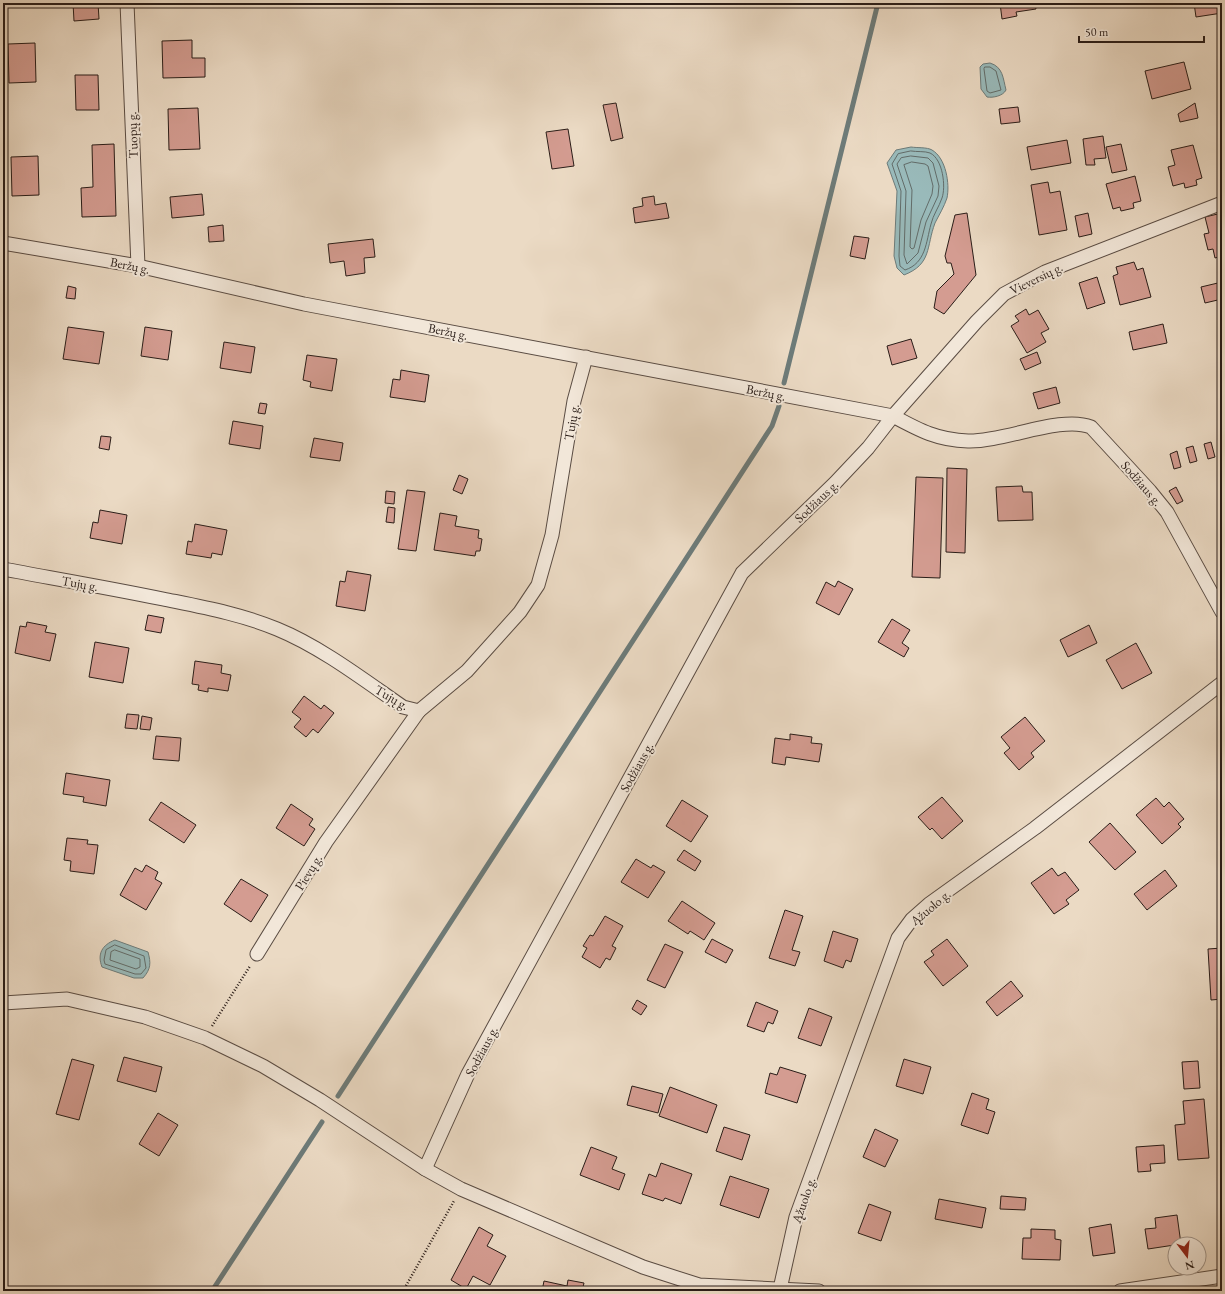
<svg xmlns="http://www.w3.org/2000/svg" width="1225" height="1294" viewBox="0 0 1225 1294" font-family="'EB Garamond',serif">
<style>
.water{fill:#99baba;stroke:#6d7b79}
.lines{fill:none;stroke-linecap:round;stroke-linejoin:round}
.shore{stroke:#626c69;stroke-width:1}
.stream{stroke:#6d7b79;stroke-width:5}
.building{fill:#d49c91;stroke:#2a1d18}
.street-casing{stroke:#5a4c43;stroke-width:15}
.path{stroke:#2a1d18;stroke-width:2.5;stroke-dasharray:1 2;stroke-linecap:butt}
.street{stroke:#f2e7d9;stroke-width:13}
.labels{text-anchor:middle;stroke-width:4;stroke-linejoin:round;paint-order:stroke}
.street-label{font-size:13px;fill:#2a1d18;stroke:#f2e7d9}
</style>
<rect width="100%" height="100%" fill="#ebdac4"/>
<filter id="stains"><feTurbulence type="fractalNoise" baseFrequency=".005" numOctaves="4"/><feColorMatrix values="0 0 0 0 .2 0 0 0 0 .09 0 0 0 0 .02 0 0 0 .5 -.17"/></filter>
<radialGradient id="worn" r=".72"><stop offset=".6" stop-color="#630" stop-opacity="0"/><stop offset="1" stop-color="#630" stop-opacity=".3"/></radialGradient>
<g class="water">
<path d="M 990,63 C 1003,67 1003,78 1006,90 C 1003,96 993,98 987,97 L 981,89 L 980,67 L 983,64 Z"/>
<path d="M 911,147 C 917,148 927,147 932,150 C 946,158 950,184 947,198 C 944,207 939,215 935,223 C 926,247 932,264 904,275 L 897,268 L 894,256 L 897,191 L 887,163 L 896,150 Z"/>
<path d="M 115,940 L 148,952 C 151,963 151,969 143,978 L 134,978 L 102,967 C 97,954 102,945 115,940 Z"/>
</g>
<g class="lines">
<g class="shore">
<path d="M 985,67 L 990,67 L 996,71 L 1001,90 L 990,93 L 987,91 L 984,69 Z"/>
<path d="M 911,151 C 917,152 925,151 930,153 C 943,159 946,187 942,198 C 939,207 933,215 931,224 C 926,242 926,263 905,270 L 900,266 L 899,256 L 901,191 L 892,164 L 898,154 Z"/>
<path d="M 911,156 L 928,158 L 933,163 L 939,186 L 938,196 L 926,222 L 918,253 L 907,264 L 904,255 L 906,191 L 897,164 L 901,158 Z"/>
<path d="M 912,162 L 925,164 L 928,166 L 933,186 L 932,194 L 921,220 L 914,248 L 912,249 L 910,247 L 912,190 L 904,165 Z"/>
<path d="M 115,945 L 144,956 L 146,968 L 141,974 L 135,974 L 105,964 L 104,960 L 106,950 Z"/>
<path d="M 115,950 L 140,959 L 140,967 L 136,969 L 110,960 L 111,952 Z"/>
</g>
<g class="stream">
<path d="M 784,383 L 878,3"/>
<path d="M 338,1096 L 772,426 L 779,406"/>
<path d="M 212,1291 L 322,1122"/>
</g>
</g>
<g class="building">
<path d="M 73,3 L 98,3 L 99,19 L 74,21 Z"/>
<path d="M 1000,3 L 1035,3 L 1036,9 L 1016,12 L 1017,16 L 1002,19 Z"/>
<path d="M 1071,3 L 1087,3 L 1087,4 L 1072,6 Z"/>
<path d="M 1122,3 L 1151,3 L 1151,5 L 1122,7 Z"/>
<path d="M 1194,3 L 1222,3 L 1222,13 L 1196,17 Z"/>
<path d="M 192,40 L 192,58 L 205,58 L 205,77 L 163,78 L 162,41 Z"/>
<path d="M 35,43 L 36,82 L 9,83 L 8,44 Z"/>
<path d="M 1184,62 L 1191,89 L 1152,99 L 1145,71 Z"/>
<path d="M 75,75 L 98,75 L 99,110 L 76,110 Z"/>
<path d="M 616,103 L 623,138 L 611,141 L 603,105 Z"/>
<path d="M 1195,103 L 1198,118 L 1180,122 L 1178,114 Z"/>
<path d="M 1018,107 L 1020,122 L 1001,124 L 999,109 Z"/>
<path d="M 198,108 L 200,149 L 169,150 L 168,109 Z"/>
<path d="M 568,129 L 574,166 L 552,169 L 546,132 Z"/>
<path d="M 1103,136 L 1106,158 L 1094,159 L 1095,165 L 1086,165 L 1083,139 Z"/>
<path d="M 1067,140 L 1071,163 L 1031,170 L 1027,147 Z"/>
<path d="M 114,144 L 116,216 L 82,217 L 81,188 L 93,187 L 92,145 Z"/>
<path d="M 1121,144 L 1127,170 L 1112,173 L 1106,147 Z"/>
<path d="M 1193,145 L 1202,178 L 1196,180 L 1197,185 L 1185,188 L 1184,183 L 1173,186 L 1168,167 L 1175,165 L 1171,150 Z"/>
<path d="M 38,156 L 39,195 L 12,196 L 11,157 Z"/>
<path d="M 1135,176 L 1141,201 L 1133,203 L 1134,208 L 1121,211 L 1120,207 L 1113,209 L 1106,184 Z"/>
<path d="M 1048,182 L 1050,193 L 1060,191 L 1067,230 L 1039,235 L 1031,185 Z"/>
<path d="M 202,194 L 204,215 L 172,218 L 170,197 Z"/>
<path d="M 654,196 L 655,205 L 666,203 L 669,218 L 635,223 L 633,208 L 643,206 L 642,198 Z"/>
<path d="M 967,213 L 976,275 L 944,314 L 934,308 L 937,291 L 954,274 L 951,263 L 947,263 L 945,256 L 955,215 Z"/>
<path d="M 1088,213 L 1092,234 L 1079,237 L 1075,216 Z"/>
<path d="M 1222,213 L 1222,256 L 1215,258 L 1213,249 L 1208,250 L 1204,234 L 1209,233 L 1205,217 Z"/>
<path d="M 223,225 L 224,241 L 209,242 L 208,227 Z"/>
<path d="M 854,236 L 869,238 L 865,259 L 850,256 Z"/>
<path d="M 373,239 L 375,257 L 364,258 L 365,273 L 346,276 L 344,261 L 330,263 L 328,244 Z"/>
<path d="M 1134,262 L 1137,270 L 1143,268 L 1151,297 L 1120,305 L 1113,276 L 1118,274 L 1116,267 Z"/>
<path d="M 1097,277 L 1105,303 L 1087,309 L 1079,283 Z"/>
<path d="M 1222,282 L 1222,299 L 1205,303 L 1201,287 Z"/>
<path d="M 68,286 L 76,288 L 75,299 L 66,298 Z"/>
<path d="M 1026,309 L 1029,315 L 1038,310 L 1049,329 L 1041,333 L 1046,342 L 1027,353 L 1011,326 L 1019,321 L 1015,316 Z"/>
<path d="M 1163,324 L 1167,343 L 1133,350 L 1129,332 Z"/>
<path d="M 68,327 L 104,332 L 99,364 L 63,359 Z"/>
<path d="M 145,327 L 172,331 L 168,360 L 141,356 Z"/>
<path d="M 911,339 L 917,358 L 892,365 L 887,346 Z"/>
<path d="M 224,342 L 255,347 L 251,373 L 220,368 Z"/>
<path d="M 1037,352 L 1041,363 L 1025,370 L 1020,359 Z"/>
<path d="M 307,355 L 337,359 L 332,391 L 310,387 L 311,382 L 303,380 Z"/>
<path d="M 401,370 L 429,375 L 425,402 L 390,397 L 393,379 L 400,380 Z"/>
<path d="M 1056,387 L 1060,403 L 1038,409 L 1033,393 Z"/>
<path d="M 260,403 L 267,404 L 265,414 L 258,413 Z"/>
<path d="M 233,421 L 263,426 L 260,449 L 229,444 Z"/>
<path d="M 101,436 L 111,437 L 109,450 L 99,448 Z"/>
<path d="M 314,438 L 343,443 L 340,461 L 310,457 Z"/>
<path d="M 1211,442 L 1215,457 L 1208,459 L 1204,444 Z"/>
<path d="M 1193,446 L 1197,461 L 1190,463 L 1186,448 Z"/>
<path d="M 1177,451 L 1181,467 L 1174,469 L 1170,454 Z"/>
<path d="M 947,468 L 967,469 L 965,553 L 946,552 Z"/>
<path d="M 459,475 L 468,479 L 462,494 L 453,490 Z"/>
<path d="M 916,477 L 943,478 L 940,578 L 912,577 Z"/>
<path d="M 1022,486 L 1023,492 L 1032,492 L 1033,520 L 998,521 L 996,487 Z"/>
<path d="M 1176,487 L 1183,501 L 1177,504 L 1169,491 Z"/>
<path d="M 407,490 L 425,492 L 416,551 L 398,549 Z"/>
<path d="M 386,491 L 395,492 L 394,504 L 385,503 Z"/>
<path d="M 388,507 L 395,508 L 394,523 L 386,522 Z"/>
<path d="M 100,510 L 127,515 L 122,544 L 90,538 L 93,522 L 98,523 Z"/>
<path d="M 440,513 L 457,516 L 455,526 L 479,530 L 478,538 L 482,539 L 480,551 L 476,551 L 475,556 L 434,550 Z"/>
<path d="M 195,524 L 227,530 L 222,555 L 212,553 L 211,558 L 186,554 L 188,541 L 192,542 Z"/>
<path d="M 347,571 L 371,575 L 365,611 L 336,606 L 340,581 L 345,582 Z"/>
<path d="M 838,581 L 853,589 L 839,615 L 816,603 L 826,582 L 835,587 Z"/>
<path d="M 148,615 L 164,618 L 161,633 L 145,630 Z"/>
<path d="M 892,619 L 910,630 L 902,643 L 909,648 L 904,657 L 878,642 Z"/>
<path d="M 27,622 L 47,626 L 45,632 L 56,634 L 50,661 L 15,653 L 20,626 L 26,627 Z"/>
<path d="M 1089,625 L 1097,643 L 1068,657 L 1060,640 Z"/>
<path d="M 95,642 L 129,648 L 123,683 L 89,677 Z"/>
<path d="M 1136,643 L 1152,673 L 1122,689 L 1106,660 Z"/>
<path d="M 195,661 L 222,665 L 221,673 L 231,675 L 228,691 L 208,688 L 208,692 L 198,690 L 199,685 L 192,684 Z"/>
<path d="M 304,696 L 321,709 L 324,705 L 334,713 L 318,733 L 313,729 L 306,737 L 294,727 L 301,719 L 292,712 Z"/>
<path d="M 127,714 L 139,715 L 137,729 L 125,728 Z"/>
<path d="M 142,716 L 152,718 L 150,730 L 140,729 Z"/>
<path d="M 1025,717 L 1045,741 L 1031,753 L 1034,757 L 1019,770 L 1004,753 L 1010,748 L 1001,737 Z"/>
<path d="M 790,734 L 812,737 L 811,743 L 822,744 L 819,762 L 786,757 L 785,765 L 772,763 L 775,738 L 790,740 Z"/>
<path d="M 156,736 L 181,738 L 179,761 L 153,759 Z"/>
<path d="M 66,773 L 110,780 L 106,806 L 83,802 L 84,797 L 63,794 Z"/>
<path d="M 942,797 L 963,821 L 942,839 L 932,828 L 930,830 L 918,817 Z"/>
<path d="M 1156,798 L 1164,807 L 1169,802 L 1184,819 L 1178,824 L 1181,827 L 1162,844 L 1136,815 Z"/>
<path d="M 682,800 L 708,816 L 691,842 L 666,826 Z"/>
<path d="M 161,802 L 196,825 L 184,843 L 149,820 Z"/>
<path d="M 291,804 L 313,819 L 309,825 L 315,829 L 304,846 L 276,828 Z"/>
<path d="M 1110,823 L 1136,852 L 1115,870 L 1089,842 Z"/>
<path d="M 67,838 L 88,840 L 87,844 L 98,845 L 94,874 L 70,871 L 71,861 L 64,860 Z"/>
<path d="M 684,850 L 701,861 L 695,871 L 677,860 Z"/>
<path d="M 636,859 L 651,868 L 653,865 L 665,872 L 648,898 L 621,882 Z"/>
<path d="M 146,865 L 158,872 L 155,879 L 162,883 L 146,910 L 120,895 L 135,868 L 142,872 Z"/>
<path d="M 1052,868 L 1058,876 L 1065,872 L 1079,890 L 1066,900 L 1069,904 L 1054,914 L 1031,883 Z"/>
<path d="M 1165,870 L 1177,886 L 1147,910 L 1134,894 Z"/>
<path d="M 241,879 L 268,895 L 251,922 L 224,904 Z"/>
<path d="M 682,901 L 715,923 L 704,940 L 690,931 L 688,934 L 668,921 Z"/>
<path d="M 785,910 L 803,916 L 792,950 L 800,952 L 795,966 L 769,958 Z"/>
<path d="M 605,916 L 623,926 L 612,946 L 616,948 L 610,960 L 606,958 L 600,968 L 582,957 L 587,948 L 583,946 L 590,935 L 593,936 Z"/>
<path d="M 833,931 L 858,939 L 851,962 L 846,960 L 843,968 L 824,961 Z"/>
<path d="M 712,939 L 733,950 L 726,963 L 705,952 Z"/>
<path d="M 947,939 L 968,966 L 943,986 L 924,962 L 934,955 L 931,951 Z"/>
<path d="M 665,944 L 683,952 L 665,988 L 647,980 Z"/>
<path d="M 1222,948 L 1222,999 L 1211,1000 L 1208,949 Z"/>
<path d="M 1011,981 L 1023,996 L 997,1016 L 986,1002 Z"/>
<path d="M 637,1000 L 647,1006 L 641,1015 L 632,1009 Z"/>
<path d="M 756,1002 L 778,1011 L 773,1024 L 768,1022 L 764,1032 L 747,1026 Z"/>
<path d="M 809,1008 L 832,1017 L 821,1046 L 798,1038 Z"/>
<path d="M 1220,1025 L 1222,1025 L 1222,1065 Z"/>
<path d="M 124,1057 L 162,1067 L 156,1092 L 117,1081 Z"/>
<path d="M 72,1059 L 94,1065 L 79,1120 L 56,1114 Z"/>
<path d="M 904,1059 L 931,1067 L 923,1094 L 896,1086 Z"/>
<path d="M 1198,1061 L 1200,1088 L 1184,1089 L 1182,1062 Z"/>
<path d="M 780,1067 L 806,1075 L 797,1103 L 765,1093 L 770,1073 L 777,1075 Z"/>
<path d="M 632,1086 L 663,1094 L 658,1113 L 627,1105 Z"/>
<path d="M 670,1087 L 717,1105 L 707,1133 L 659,1116 Z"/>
<path d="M 972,1093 L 989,1099 L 986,1109 L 995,1112 L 988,1134 L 961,1125 Z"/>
<path d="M 1204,1099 L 1209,1158 L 1178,1160 L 1175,1125 L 1185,1124 L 1183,1101 Z"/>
<path d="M 158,1113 L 178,1125 L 159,1156 L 139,1144 Z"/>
<path d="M 724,1127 L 750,1135 L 742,1160 L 716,1151 Z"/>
<path d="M 875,1129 L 898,1140 L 885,1167 L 863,1157 Z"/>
<path d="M 1164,1145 L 1165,1163 L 1150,1164 L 1151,1171 L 1138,1172 L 1136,1147 Z"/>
<path d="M 591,1147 L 617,1157 L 612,1169 L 625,1174 L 619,1190 L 580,1175 Z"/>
<path d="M 661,1163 L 692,1174 L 681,1204 L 665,1198 L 663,1201 L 642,1194 L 649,1174 L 656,1177 Z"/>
<path d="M 730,1176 L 769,1189 L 759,1218 L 720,1205 Z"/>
<path d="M 1001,1196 L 1026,1198 L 1025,1210 L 1000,1209 Z"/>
<path d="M 939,1199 L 986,1208 L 982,1228 L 935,1219 Z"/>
<path d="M 869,1204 L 891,1212 L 881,1241 L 858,1233 Z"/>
<path d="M 1177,1215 L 1181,1244 L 1148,1249 L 1145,1229 L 1156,1228 L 1155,1218 Z"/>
<path d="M 1111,1224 L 1115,1253 L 1093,1256 L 1089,1228 Z"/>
<path d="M 479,1227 L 493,1235 L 487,1246 L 506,1256 L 490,1285 L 473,1276 L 466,1289 L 451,1280 Z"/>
<path d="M 1031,1229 L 1055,1230 L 1055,1239 L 1061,1240 L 1060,1260 L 1022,1259 L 1023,1238 L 1031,1238 Z"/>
<path d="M 568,1280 L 584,1283 L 582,1291 L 542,1291 L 544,1281 L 567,1286 Z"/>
</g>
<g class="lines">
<defs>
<g id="street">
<path d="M 127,3 L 138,266"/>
<path d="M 3,243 L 138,266 L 304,304 L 893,416 C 919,430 937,440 968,441 C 1004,442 1061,415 1091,427 L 1150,491 L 1167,512 L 1222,612"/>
<path d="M 3,569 C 57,579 110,588 163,599 C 202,607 241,614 277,629 C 321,647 364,680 403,707 L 419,711 L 467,671 L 520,612 L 538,585 L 552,535 L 574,401 L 586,357"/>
<path d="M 257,954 L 326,842 L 419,711"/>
<path d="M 3,1003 L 67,999 L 145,1017 L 205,1038 L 263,1066 L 320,1100 L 425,1169 L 461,1189 L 643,1267 L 699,1285 L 819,1291"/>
<path d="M 425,1169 L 468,1074 L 742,573 L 835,483 L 868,448 L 893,416 L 977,321 L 1004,294 L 1045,272 L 1222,203"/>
<path d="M 780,1289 L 796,1217 L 898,938 L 912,919 L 929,904 L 1035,828 L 1222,683"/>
<path d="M 1120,1291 L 1222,1276"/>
</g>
</defs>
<use href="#street" class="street-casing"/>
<g class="path">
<path d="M 212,1026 L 250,966"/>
<path d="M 403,1291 L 454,1201"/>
</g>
<use href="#street" class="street"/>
</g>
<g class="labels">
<g class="street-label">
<text transform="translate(132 135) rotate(-92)" y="5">Tuopų g.</text>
<text transform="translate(130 265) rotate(11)" y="5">Beržų g.</text>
<text transform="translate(1036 278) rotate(-26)" y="5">Vieversių g.</text>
<text transform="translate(448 331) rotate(11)" y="5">Beržų g.</text>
<text transform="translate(766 392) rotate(11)" y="5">Beržų g.</text>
<text transform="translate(571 422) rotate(-80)" y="5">Tujų g.</text>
<text transform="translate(1142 483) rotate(49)" y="5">Sodžiaus g.</text>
<text transform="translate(816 501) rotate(-44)" y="5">Sodžiaus g.</text>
<text transform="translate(80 583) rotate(10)" y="5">Tujų g.</text>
<text transform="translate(392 697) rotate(30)" y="5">Tujų g.</text>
<text transform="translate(636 767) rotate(-61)" y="5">Sodžiaus g.</text>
<text transform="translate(308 872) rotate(-58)" y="5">Pievų g.</text>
<text transform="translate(930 907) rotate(-40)" y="5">Ąžuolo g.</text>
<text transform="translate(481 1051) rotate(-62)" y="5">Sodžiaus g.</text>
<text transform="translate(803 1200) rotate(-71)" y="5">Ąžuolo g.</text>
</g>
</g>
<rect width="1225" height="1294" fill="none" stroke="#ebdac4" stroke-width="16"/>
<rect x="4" y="4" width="1217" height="1286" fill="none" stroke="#2a1d18" stroke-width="2"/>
<rect x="8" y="8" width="1209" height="1278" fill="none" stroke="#2a1d18"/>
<g transform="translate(1187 1256) rotate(164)"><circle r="19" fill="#f2e7d9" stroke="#a2968c"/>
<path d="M0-3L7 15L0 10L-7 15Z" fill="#8f2418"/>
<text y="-6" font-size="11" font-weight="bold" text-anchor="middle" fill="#2a1d18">N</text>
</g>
<path d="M1079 36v6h125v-6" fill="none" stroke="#2a1d18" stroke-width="2"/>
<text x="1085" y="36" font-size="12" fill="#2a1d18" stroke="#f2e7d9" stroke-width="3" paint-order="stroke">50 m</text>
<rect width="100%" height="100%" filter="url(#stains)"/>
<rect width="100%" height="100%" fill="url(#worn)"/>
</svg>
